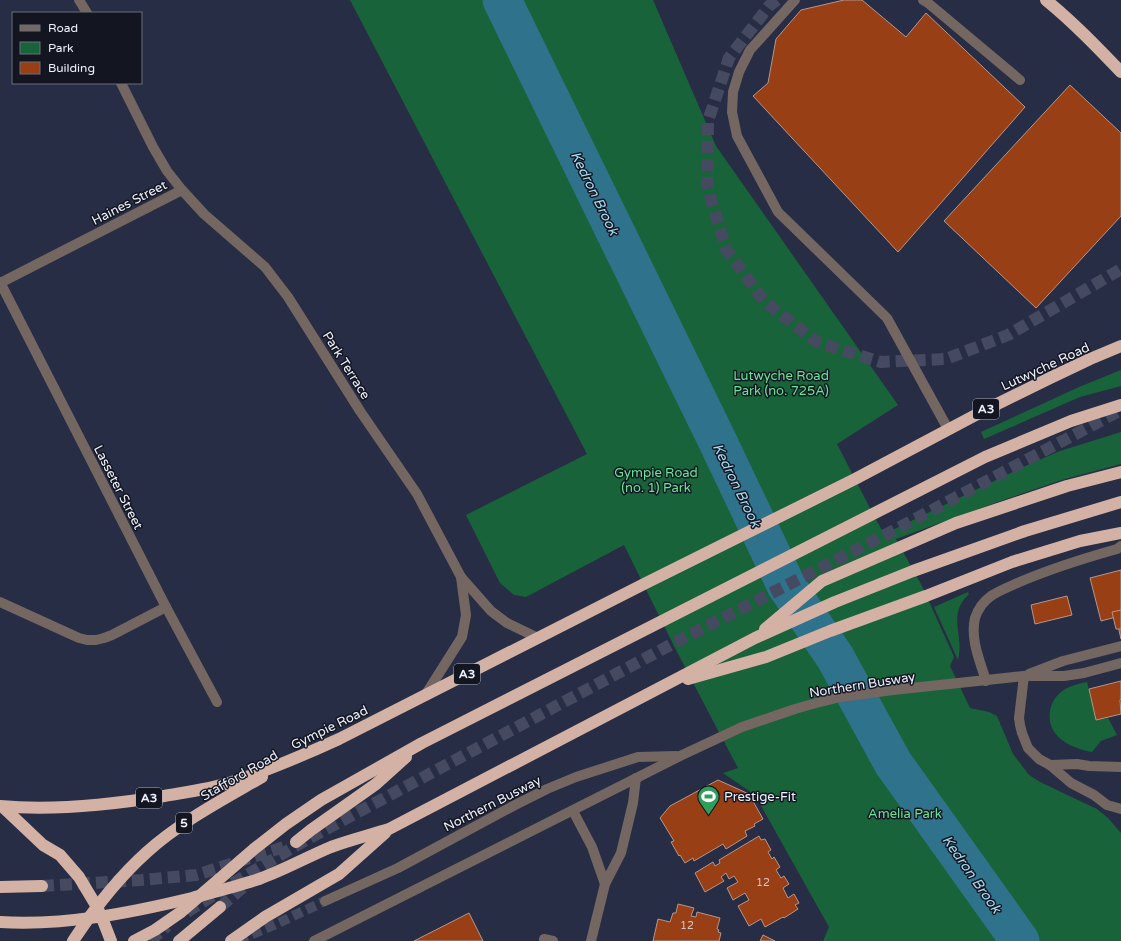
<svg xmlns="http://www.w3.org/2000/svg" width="1121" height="941" viewBox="0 0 1121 941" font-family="'Varela Round',sans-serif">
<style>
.green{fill:#19633a}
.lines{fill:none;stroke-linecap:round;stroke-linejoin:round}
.river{stroke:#2f728b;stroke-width:39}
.building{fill:#983f15;stroke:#b79689}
.minor-tunnel{stroke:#454a60;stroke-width:10;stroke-dasharray:10 5;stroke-linecap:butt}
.highway-tunnel{stroke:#454a60;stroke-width:12;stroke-dasharray:12 6;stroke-linecap:butt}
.minor{stroke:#746661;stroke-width:10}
.highway{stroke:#d3b2a5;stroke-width:12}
.labels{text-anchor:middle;stroke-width:3;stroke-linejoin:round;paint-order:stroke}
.number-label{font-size:11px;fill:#d8c4c3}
.shield{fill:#131621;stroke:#acafbb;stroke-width:1}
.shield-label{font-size:12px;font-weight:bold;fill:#edf1fd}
.street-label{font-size:13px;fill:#edf1fd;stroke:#131621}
.park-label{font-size:13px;fill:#66e79a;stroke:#131621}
.poi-label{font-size:13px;fill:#edf1fd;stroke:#131621;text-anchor:start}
.water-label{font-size:14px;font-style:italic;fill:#a7dcf4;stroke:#131621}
</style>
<rect width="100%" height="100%" fill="#272d44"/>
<g class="green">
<path d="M 350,0 L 653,0 L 716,146 L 898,405 L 837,444 L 873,514 L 884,534 L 1023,467 L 1060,451 L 1121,432 L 1121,464 L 1065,479 L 1006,499 L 896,539 L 922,586 L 954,657 L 950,666 L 970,708 L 989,712 L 997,716 L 1013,754 L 1029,775 L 1040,782 L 1097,809 L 1108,818 L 1121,833 L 1121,941 L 823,941 L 829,927 L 755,795 L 723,773 L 738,768 L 712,719 L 674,646 L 624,545 L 526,597 L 514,595 L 500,583 L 466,515 L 587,454 Z"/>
<path d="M 1121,370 L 1121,386 L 1080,397 L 984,439 L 981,432 L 1079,387 Z"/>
<path d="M 968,592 L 969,594 C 946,615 965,636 958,660 L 934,607 Z"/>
<path d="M 1087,682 L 1096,720 L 1108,718 L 1117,735 L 1101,741 L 1092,752 C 1071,748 1046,737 1050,711 C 1051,704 1055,697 1061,692 C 1068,686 1078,684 1087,682 Z"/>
</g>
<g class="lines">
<path class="river" d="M 502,0 L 717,440 L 786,585 L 835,657 L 893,763 L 1020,941"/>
</g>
<g class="building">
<path d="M 844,0 L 862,0 L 906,37 L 926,13 L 1025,107 L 898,252 L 753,96 L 768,83 L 776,39 L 801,10 Z"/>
<path d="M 1070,85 L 1121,133 L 1121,216 L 1036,308 L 944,221 Z"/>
<path d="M 1121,570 L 1121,639 L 1116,617 L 1101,621 L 1090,578 Z"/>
<path d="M 1067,596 L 1072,615 L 1035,624 L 1031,605 Z"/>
<path d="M 1121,610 L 1121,629 L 1116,629 L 1112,612 Z"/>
<path d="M 1121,681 L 1121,699 L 1120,700 L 1121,714 L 1096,720 L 1089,689 Z"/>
<path d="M 718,780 L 749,794 L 763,819 L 754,824 L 755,826 L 745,831 L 747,836 L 726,849 L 723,844 L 694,861 L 693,858 L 685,863 L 680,855 L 679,856 L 671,842 L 674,841 L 660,818 L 670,806 Z"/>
<path d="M 759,836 L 761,840 L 765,839 L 771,850 L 768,852 L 772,859 L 774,857 L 780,867 L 776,870 L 781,878 L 784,876 L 789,884 L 783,888 L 788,898 L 794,894 L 799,903 L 795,905 L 798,909 L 784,918 L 783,917 L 765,927 L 761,919 L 749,926 L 738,906 L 749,900 L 745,893 L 733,900 L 727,888 L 738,882 L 734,876 L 729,879 L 726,873 L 721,877 L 724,881 L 705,892 L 695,873 L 713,862 L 715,866 L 720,863 L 719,860 Z"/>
<path d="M 678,904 L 694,908 L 691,916 L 696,917 L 697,912 L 720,918 L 717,929 L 719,930 L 718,932 L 721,933 L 719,941 L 653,941 L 658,919 L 670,922 L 673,913 L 676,913 Z"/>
<path d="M 469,913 L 483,941 L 414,941 Z"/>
<path d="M 763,935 L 775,941 L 760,941 Z"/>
</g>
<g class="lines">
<path class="minor-tunnel" d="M 238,940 L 274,925 L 325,901"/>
<g class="highway-tunnel">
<path d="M 777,0 L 769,6 L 729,58 L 708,121 L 707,186 L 726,249 L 765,302 L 817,342 L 881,362 L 946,359 L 1008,335 L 1121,269"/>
<path d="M 42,886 L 141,880 L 196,875 L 284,847"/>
<path d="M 220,907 L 249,882"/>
<path d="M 187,912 L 220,891 L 304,841 L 674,643 L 885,535 L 1121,410"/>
<path d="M 150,941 L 167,926"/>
</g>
<g class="minor">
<path d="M 79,0 L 87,13"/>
<path d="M 795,0 L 750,50 L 739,72 L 733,92 L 732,112 L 737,136 L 778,212 L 887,318 L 948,429"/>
<path d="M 923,0 L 928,3 L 1020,80"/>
<path d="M 121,83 L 153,147 L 167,171 L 182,190 L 204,214 L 265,267 L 288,297 L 360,411 L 417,494 L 461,577 L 491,611 L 507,623 L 538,638"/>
<path d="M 0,282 L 166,607 L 217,702"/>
<path d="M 0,283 L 182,190"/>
<path d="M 0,602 L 79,638 L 87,640 L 96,640 L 104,638 L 112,635 L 166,607"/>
<path d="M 1029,674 L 1063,661 L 1121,646"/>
<path d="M 1024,676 L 1019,718 L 1020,725 L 1022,733 L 1028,748 L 1039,759 L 1050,765 L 1071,783 L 1094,795 L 1107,805 L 1121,809"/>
<path d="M 986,681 C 980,661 970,639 975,618 C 978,609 984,601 991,596 C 1000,590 1011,586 1022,581 C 1053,568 1085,558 1117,549 L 1121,546"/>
<path d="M 426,694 L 462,637 L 466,615 L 461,577"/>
<path d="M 1050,765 L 1077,764 L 1089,766 L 1121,767"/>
<path d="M 573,811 L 592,847 L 605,884"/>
<path d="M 325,901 L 398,868 L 515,805 L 547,789 L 576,777 L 638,757 L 676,756"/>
<path d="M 544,939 L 553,941"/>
<path d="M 314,941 L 680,756 L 742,727 L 795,709 L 816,703 L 841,697 L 893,690 L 1024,676 L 1064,676 L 1084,673 L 1121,663"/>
<path d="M 591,941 L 605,884 L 621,853 L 633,803 L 636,778"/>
</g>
<g class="highway">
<path d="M 1046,0 C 1073,22 1097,47 1121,72"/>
<path d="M 765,629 L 822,581 L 956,523 L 1067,486 L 1121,472"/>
<path d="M 688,679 L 766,657 L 830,631 L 926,596 L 1012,562 L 1080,541 L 1121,533"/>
<path d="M 0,806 C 55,811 110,805 164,796 C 187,792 210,789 232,782 C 269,770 304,755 339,739 L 644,584 L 855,479 L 987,409 L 1050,378 L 1090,359 L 1121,346"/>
<path d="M 3,807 L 43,845 L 60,855 L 79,877 L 97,907 L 104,923 L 111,941"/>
<path d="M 296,842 L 311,830 L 376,784 L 406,757"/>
<path d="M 0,887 L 42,886"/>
<path d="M 0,922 C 64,926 130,913 192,898 C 214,892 237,886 259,879 C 284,870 307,857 331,847 C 350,840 370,835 389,829 L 755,638 L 835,602 L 913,571 L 1025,531 L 1121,502"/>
<path d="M 73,941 C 94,909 118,878 147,852 C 180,822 224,799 262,777"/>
<path d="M 134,941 L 155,930 L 181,912 L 254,849 L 286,824 L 321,800 L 422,743 L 985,457 L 1071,421 L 1121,405"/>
<path d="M 179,941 L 220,907"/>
<path d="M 231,941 L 265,917 L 339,874 L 385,833"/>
</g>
</g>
<defs>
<symbol id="stadium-pin" viewBox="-11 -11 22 30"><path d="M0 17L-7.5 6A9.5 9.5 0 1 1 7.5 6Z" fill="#2e9e5b" stroke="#131621"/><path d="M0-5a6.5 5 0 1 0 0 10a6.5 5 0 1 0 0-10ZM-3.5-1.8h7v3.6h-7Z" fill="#fff"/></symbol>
</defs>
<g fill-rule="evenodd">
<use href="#stadium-pin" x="696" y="784" width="25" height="34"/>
</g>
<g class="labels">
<g class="number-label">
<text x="763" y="886">12</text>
<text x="687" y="929">12</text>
</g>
<g class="shield">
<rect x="973" y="399" width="26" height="20" rx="3"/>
<rect x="454" y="664" width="26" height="20" rx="3"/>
<rect x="136" y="788" width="26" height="20" rx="3"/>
<rect x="176" y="813" width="16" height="20" rx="3"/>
</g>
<g class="shield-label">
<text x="986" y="413">A3</text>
<text x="467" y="678">A3</text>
<text x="149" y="802">A3</text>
<text x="184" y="827">5</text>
</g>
<g class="street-label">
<text transform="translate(129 202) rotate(-27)" y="5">Haines Street</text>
<text transform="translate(347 365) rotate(58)" y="5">Park Terrace</text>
<text transform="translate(1045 366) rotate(-25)" y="5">Lutwyche Road</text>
<text transform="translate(119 487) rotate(63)" y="5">Lasseter Street</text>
<text transform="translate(862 684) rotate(-9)" y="5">Northern Busway</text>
<text transform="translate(329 727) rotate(-26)" y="5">Gympie Road</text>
<text transform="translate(239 775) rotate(-30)" y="5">Stafford Road</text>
<text transform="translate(492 803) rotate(-27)" y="5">Northern Busway</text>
</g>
<g class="park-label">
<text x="781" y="380">Lutwyche Road<tspan x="781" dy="15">Park (no. 725A)</tspan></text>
<text x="656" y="477">Gympie Road<tspan x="656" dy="15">(no. 1) Park</tspan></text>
<text x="905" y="818">Amelia Park</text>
</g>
<g class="poi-label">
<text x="724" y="801">Prestige-Fit</text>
</g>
<g class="water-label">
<text transform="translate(595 193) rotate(64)" y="5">Kedron Brook</text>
<text transform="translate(737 485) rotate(64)" y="5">Kedron Brook</text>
<text transform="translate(972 874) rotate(55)" y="5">Kedron Brook</text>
</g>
</g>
<rect x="12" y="12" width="130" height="72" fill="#131621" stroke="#6a6e79"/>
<rect x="20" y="25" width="20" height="6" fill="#746661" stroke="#6a6e79"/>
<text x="48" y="32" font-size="12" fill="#edf1fd">Road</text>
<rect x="20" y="42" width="20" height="12" fill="#19633a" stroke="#6a6e79"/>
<text x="48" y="52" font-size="12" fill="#edf1fd">Park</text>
<rect x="20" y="62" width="20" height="12" fill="#983f15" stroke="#6a6e79"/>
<text x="48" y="72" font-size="12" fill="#edf1fd">Building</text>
</svg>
